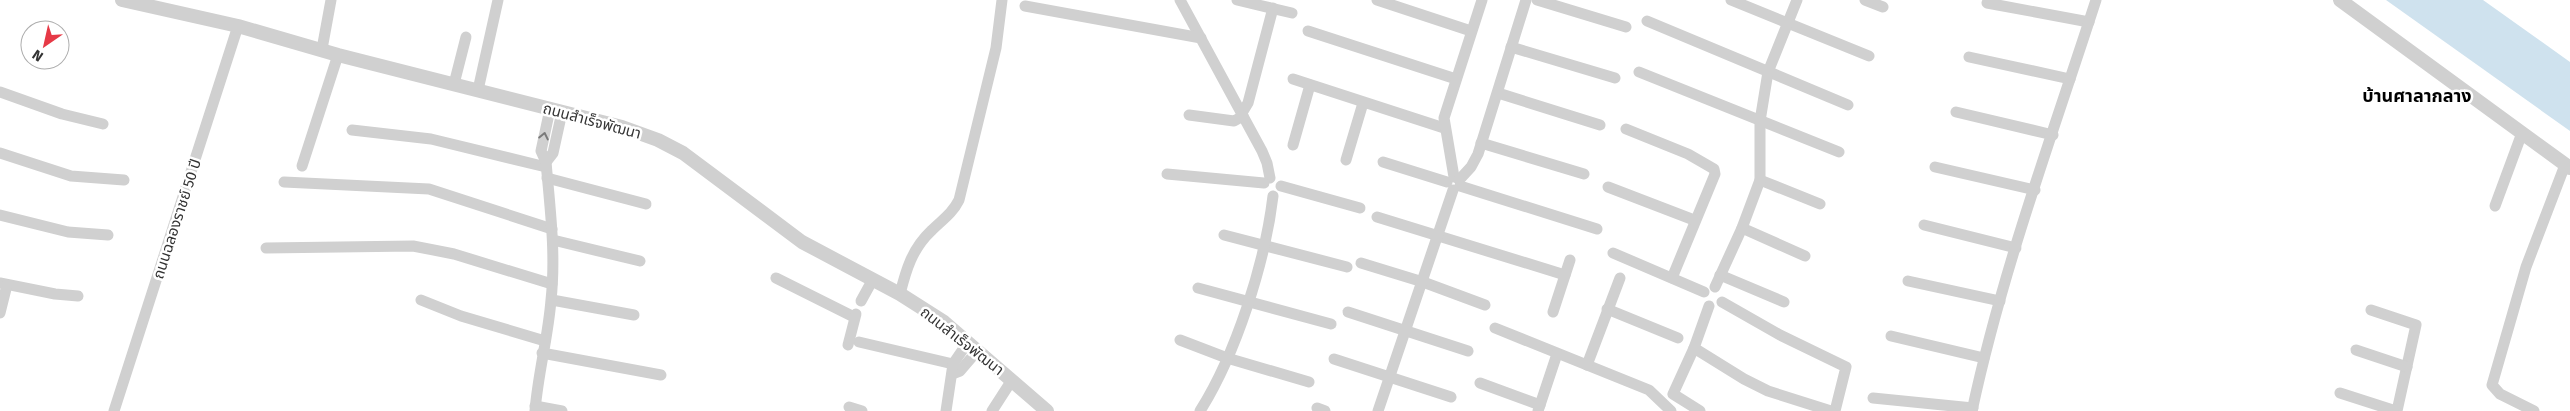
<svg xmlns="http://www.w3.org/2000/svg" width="2570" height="411" viewBox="0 0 2570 411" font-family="'Fira Sans','Noto Sans Thai',sans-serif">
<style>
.water{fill:#cfe2ee}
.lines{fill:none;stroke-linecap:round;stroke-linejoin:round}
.minor{stroke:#d0d0d0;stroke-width:11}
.tertiary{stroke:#d0d0d0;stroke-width:14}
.oneway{stroke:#7a7a7a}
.labels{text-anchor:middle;stroke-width:5;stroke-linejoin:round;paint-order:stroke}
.street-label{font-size:15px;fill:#333;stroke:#fff}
.quarter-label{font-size:18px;font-weight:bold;fill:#000;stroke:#fff}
</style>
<rect width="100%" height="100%" fill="#fff"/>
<path class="water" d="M 2386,0 L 2483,0 L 2570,62 L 2570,131 Z"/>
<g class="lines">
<g class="minor">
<path d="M 1180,0 L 1262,151 L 1267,163 L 1270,178"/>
<path d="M 1237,0 L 1292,13"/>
<path d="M 1377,0 L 1471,31"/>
<path d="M 1537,0 L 1626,27"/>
<path d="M 1731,0 L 1869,56"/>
<path d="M 1865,0 L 1883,7"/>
<path d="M 1987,3 L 2089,22"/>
<path d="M 1025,6 L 1201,38"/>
<path d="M 1647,21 L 1848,105"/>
<path d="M 1308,31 L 1456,79"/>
<path d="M 1511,47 L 1615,78"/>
<path d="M 322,49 L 331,0"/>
<path d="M 1969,57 L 2070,79"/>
<path d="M 1639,72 L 1839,152"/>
<path d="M 1293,79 L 1444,128"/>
<path d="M 454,84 L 466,37"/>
<path d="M 478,90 L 498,0"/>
<path d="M 0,92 L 62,114 L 103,124"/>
<path d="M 1498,93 L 1600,125"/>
<path d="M 1956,112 L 2053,135"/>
<path d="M 1242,113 L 1248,103 L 1273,8"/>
<path d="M 1189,115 L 1234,121 L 1243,116"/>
<path d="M 1626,129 L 1688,154 L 1714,169 L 1715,174 L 1672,278"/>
<path d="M 352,130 L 431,139 L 546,167"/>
<path d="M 1481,143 L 1584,174"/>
<path d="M 1293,145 L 1310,85"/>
<path d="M 0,153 L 71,176 L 124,180"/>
<path d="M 1346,160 L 1363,103"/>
<path d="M 546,162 L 553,153 L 562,112"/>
<path d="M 1383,162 L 1447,182"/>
<path d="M 302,166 L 338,55"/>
<path d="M 1935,167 L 2035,190"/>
<path d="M 1167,174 L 1264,183"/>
<path d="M 1454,177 L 1444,118 L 1482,0"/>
<path d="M 547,178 L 646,204"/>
<path d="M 1459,180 L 1471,167 L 1478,154 L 1526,0"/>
<path d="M 1760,180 L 1820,204"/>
<path d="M 284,182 L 429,189 L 552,229"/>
<path d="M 1281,186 L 1360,208"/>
<path d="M 1460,186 L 1597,229"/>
<path d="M 1608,187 L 1694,220"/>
<path d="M 2495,206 L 2522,133"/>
<path d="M 0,215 L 68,232 L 108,235"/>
<path d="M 1377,217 L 1565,275"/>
<path d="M 1924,225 L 2016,248"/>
<path d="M 1742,228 L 1805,256"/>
<path d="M 1224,235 L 1347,267"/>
<path d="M 553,240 L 640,261"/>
<path d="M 266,248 L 413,246 L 454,254 L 552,284"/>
<path d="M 1613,253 L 1704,292"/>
<path d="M 1361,263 L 1423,282 L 1485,305"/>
<path d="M 1720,275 L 1784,302"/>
<path d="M 776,278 L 854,317"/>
<path d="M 1908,281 L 2000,301"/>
<path d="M 0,283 L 55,294 L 78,296"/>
<path d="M 1715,287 L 1742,228 L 1760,180 L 1760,121 L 1768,72 L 1797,0"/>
<path d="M 1198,288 L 1331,324"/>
<path d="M 900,294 C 906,270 912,249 931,231 C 942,220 952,214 959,200 L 996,48 L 1002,0"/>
<path d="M 421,300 L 461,316 L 545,341"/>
<path d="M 552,300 L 634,315"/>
<path d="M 861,301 L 872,281"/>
<path d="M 1722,302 L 1780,335 L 1846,367 L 1835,411"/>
<path d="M 1607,309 L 1678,338"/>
<path d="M 2371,310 L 2416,325 L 2397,411"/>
<path d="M 1348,312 L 1468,351"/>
<path d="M 1553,312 L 1570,260"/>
<path d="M 0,313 L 7,285"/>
<path d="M 1495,328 L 1649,390 L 1671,411"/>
<path d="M 1891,336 L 1984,358"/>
<path d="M 1180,340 L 1227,358 L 1309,382"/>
<path d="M 859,342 L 953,364"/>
<path d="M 848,345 L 856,314"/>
<path d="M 1694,348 L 1744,379 L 1768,391 L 1831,411"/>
<path d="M 2356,350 L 2407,367"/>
<path d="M 542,353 L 661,375"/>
<path d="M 1334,359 L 1451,397"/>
<path d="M 1587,365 L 1620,278"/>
<path d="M 952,374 L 960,371 L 978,350"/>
<path d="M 1480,383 L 1540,405"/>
<path d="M 2340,393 L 2396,411"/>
<path d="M 1873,398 L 1973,408"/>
<path d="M 535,406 L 562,411"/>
<path d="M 849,407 L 862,411"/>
<path d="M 1317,408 L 1325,411"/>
<path d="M 114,411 L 238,26"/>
<path d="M 535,411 C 538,373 548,338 551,300 C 556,254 550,208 546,162 L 541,151 L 550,109"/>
<path d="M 946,411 L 953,364 L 968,342"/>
<path d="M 992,411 L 1012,380"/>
<path d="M 1200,411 C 1236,354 1265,263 1273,196"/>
<path d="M 1378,411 L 1453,190"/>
<path d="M 1538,411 L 1557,354"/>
<path d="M 1700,411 L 1673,394 L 1694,348 L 1709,306"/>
<path d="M 1972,411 C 2002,271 2052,136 2096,0"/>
<path d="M 2534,411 L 2500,394 L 2492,385 L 2526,267 L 2565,165"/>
</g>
<g class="tertiary">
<path d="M 122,0 L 238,26 L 338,55 L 622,127 L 658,140 L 683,153 L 802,242 L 900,294 L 944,322 L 1047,411"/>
<path d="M 2340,0 L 2570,168"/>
</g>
</g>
<defs><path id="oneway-chevron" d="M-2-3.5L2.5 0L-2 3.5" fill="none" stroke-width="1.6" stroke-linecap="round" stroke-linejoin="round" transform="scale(1.25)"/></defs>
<use class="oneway" href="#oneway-chevron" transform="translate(544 136) rotate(-78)"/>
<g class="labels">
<g class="street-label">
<text transform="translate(592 121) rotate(15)" y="5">ถนนสำเร็จพัฒนา</text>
<text transform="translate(177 219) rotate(-72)" y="5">ถนนฉลองราชย์ 50 ปี</text>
<text transform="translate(962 341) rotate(38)" y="5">ถนนสำเร็จพัฒนา</text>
</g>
<g class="quarter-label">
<text x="2417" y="102">บ้านศาลากลาง</text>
</g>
</g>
<g transform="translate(45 45) rotate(214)"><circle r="24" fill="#ffffff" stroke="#adadad"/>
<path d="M0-4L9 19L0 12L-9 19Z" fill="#e63946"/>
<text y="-8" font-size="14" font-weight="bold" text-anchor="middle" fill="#333333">N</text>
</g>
</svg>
